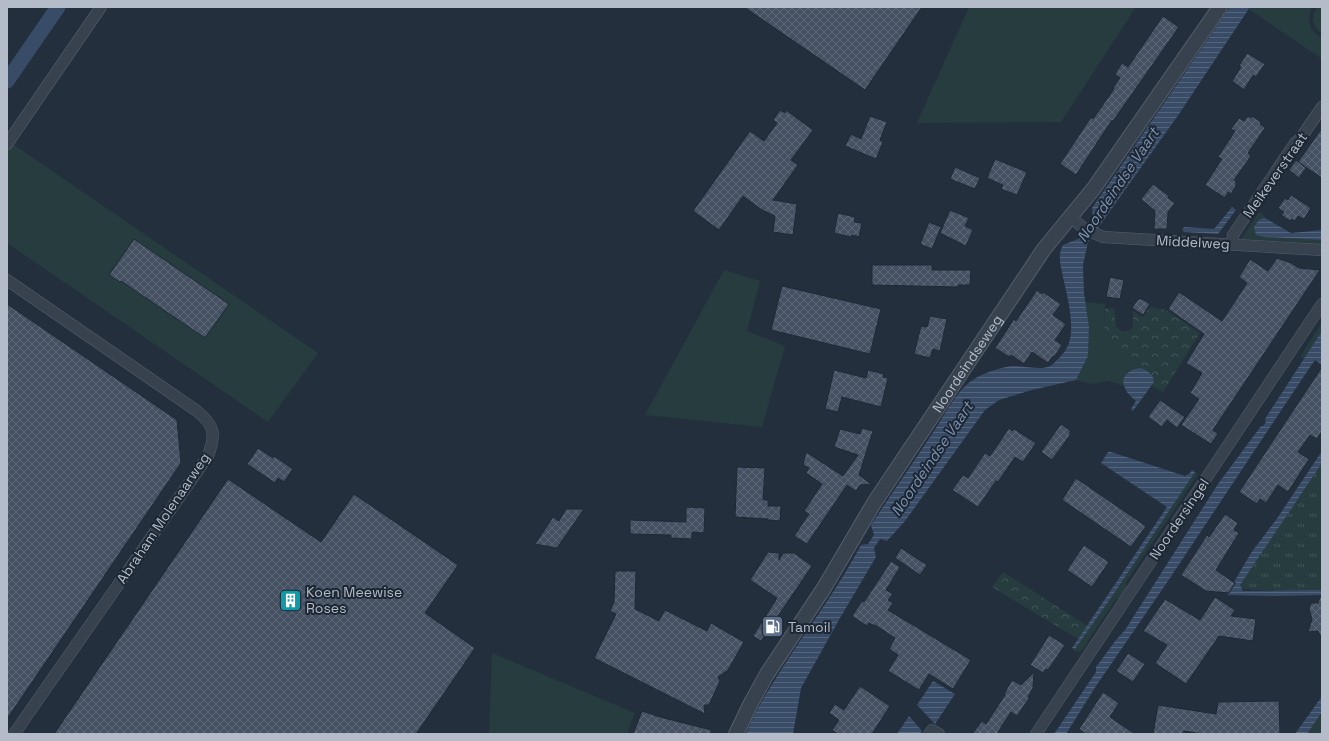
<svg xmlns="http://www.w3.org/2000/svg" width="1329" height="741" viewBox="0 0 1329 741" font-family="'Space Grotesk',sans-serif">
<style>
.green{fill:#263c3f}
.forest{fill:url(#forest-crowns)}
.park{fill:url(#park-tufts)}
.water{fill:url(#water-rules)}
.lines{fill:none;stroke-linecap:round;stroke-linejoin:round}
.canal{stroke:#394c67;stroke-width:15}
.building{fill:url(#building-cross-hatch);stroke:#1f2835}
.minor-casing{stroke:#565f6c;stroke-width:12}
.tertiary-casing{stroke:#565f6c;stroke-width:16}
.minor{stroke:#38414e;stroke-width:11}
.tertiary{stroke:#38414e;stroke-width:14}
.labels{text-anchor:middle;stroke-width:4;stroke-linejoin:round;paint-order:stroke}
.street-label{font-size:14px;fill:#b4bcc9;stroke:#1d2633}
.poi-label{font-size:14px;fill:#b4bcc9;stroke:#1d2633;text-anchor:start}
.water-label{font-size:15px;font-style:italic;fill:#7c92b1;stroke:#1d2633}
</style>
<defs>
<pattern id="forest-crowns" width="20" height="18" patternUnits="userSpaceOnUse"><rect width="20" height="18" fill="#263c3f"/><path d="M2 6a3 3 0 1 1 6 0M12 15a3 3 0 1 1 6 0" fill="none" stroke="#435659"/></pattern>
<pattern id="park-tufts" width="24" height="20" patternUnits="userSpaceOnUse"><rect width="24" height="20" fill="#263c3f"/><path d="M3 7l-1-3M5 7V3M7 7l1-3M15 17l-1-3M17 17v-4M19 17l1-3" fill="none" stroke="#435659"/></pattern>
<pattern id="water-rules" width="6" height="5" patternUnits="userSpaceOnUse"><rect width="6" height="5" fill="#394c67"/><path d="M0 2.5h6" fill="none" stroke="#53647b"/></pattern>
<pattern id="building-cross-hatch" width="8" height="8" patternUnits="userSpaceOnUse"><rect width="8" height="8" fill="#455162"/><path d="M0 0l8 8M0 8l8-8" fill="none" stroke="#5d6877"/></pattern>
</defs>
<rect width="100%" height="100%" fill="#242f3e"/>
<g class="green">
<path d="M 969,7 L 1136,7 L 1061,122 L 917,123 Z"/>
<path d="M 1250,7 L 1312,7 C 1306,19 1310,32 1322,38 L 1322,59 L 1249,9 Z"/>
<path d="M 1317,7 L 1322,7 L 1322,34 C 1312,27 1310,17 1317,7 Z"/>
<path d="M 7,140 L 318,353 L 268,422 L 7,243 Z"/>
<path d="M 1259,212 L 1264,215 L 1265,218 L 1263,218 L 1256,235 L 1263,237 L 1322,240 L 1322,244 L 1241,239 Z"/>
<path d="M 724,270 L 760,281 L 747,331 L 785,346 L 762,427 L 645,415 Z"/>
<path d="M 1085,302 L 1105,304 C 1105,315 1103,329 1108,339 C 1112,347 1130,355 1137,359 L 1140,368 L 1137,368 L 1123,383 L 1123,386 L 1109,381 L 1092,384 L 1076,380 L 1088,356 L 1089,327 Z"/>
<path d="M 1322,322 L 1322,331 L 1304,359 L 1300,357 Z"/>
<path d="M 1195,472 L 1198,474 L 1126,582 L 1127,592 L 1124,597 L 1116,599 L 1087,642 L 1087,644 L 1081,652 L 1073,651 L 1115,592 Z"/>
<path d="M 492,653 L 635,713 L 629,728 L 628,734 L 489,734 Z"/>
</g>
<g class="forest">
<path d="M 1150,307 L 1166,310 L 1200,333 L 1163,392 L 1151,386 L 1153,384 L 1153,377 L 1149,372 L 1140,368 L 1137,359 C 1128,354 1114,349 1108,340 C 1103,332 1105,318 1105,309 L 1114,308 L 1116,326 L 1121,331 L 1128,331 L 1133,327 L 1133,311 L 1143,317 Z"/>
<path d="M 1003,572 L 1088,626 L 1078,639 L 992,587 Z"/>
</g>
<g class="park">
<path d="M 1322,462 L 1322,592 L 1235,589 Z"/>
<path d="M 1322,706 L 1322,734 L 1303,734 Z"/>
</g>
<g class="water">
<path d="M 1230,7 L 1250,7 L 1179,114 L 1088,242 L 1083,265 L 1084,293 L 1089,327 L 1088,356 L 1076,380 L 1032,390 L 999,400 L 985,410 L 905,521 L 887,541 L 880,539 L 874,548 L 876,557 L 840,618 L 801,688 L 793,734 L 746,734 C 755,710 770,688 783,667 C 809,626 839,587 861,545 L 868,544 L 874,535 L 871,525 C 892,493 913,463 934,431 C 946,413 955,392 974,379 C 984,373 999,368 1011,366 C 1022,365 1041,371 1050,366 C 1055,363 1062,355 1065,351 C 1078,333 1067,297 1063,277 C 1061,267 1057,255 1063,245 L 1078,239 L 1092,222 L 1093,219 L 1092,208 Z"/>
<path d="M 1232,207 L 1236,210 L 1218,234 L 1184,232 L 1182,230 L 1184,227 L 1214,229 Z"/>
<path d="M 1263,218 L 1265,218 L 1291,233 L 1322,230 L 1322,240 L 1263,237 L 1256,235 L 1254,227 L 1258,221 Z"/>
<path d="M 1322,331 L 1322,365 L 1315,360 L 1308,370 L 1168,581 L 1096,686 L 1066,734 L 1054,734 L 1096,672 L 1096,667 L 1116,640 L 1125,630 L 1218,484 L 1261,426 L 1263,426 L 1266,422 L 1265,419 Z"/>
<path d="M 1140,368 C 1147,370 1154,374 1154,382 L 1133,411 L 1131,409 L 1136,401 C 1132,397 1127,394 1125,388 C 1119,377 1130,369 1140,368 Z"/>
<path d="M 1322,451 L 1322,463 L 1240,585 L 1243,591 L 1322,590 L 1322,595 L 1277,596 L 1227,595 L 1236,583 L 1234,582 L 1251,553 L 1278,517 Z"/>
<path d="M 1108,452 L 1111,452 L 1185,476 L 1190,473 L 1192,470 L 1195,472 L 1115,592 L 1075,649 L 1072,648 L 1167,507 L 1101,463 Z"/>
<path d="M 933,681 L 955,694 L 935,724 L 917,705 Z"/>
<path d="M 1322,696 L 1322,712 L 1307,734 L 1295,734 Z"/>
<path d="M 909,716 L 922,731 L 920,734 L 897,734 Z"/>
</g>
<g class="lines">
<path class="canal" d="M 7,81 L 58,7"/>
</g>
<g class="building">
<path d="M 744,7 L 922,7 L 865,90 Z"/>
<path d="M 1163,16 L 1179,27 L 1113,121 L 1112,120 L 1076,175 L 1060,164 L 1091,117 L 1093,119 L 1114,89 L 1113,88 L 1120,78 L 1115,74 L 1122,63 L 1128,67 Z"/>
<path d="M 1247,53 L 1265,64 L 1256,77 L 1253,75 L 1244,90 L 1232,81 L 1241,67 L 1239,66 Z"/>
<path d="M 780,110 L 785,113 L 786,110 L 813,130 L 791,160 L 798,165 L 773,200 L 797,204 L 793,235 L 773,232 L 775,216 L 762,210 L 743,196 L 719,230 L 693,211 L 750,131 L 764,141 L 777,123 L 773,120 Z"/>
<path d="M 870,116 L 887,122 L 880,140 L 883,142 L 876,159 L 845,146 L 851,134 L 861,139 Z"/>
<path d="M 1248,116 L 1251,118 L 1252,116 L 1261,122 L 1260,124 L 1265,128 L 1248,153 L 1251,156 L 1234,180 L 1236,182 L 1236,186 L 1231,194 L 1228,192 L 1225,198 L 1205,185 L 1222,159 L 1218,157 L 1235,131 L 1231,129 L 1239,118 L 1244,121 Z"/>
<path d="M 1322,128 L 1322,178 L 1298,162 Z"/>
<path d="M 995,159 L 1027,172 L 1017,195 L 1001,189 L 1003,185 L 987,178 Z"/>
<path d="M 1296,160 L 1306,168 L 1299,178 L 1289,170 Z"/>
<path d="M 955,167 L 980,178 L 975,189 L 950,179 Z"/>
<path d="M 1153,184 L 1169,196 L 1168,198 L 1175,203 L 1168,212 L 1167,229 L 1154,229 L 1155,211 L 1141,199 Z"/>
<path d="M 1291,195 L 1311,208 L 1304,219 L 1298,216 L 1295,221 L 1292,219 L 1290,221 L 1281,215 L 1284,212 L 1278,208 L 1285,198 L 1288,200 Z"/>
<path d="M 950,210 L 969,218 L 965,226 L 973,230 L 966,246 L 940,233 Z"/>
<path d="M 838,213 L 855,217 L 854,222 L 862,223 L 859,237 L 852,235 L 851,237 L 834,233 Z"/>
<path d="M 929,222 L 941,227 L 932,249 L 920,244 Z"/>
<path d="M 134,239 L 229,304 L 205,338 L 121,281 L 120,282 L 109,275 Z"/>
<path d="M 1277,258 L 1291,263 L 1299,268 L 1320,270 L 1213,430 L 1218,434 L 1211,444 L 1181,425 L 1199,399 L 1190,393 L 1202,373 L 1186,363 L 1204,334 L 1168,309 L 1179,292 L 1222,321 L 1247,283 L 1239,277 L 1250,259 L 1268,271 Z"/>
<path d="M 872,265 L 932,265 L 932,270 L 971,270 L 970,285 L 958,285 L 958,287 L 872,285 Z"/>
<path d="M 1110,277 L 1124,280 L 1120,299 L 1106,297 Z"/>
<path d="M 782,286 L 881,309 L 870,354 L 771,330 Z"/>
<path d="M 1037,290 L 1042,294 L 1043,292 L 1061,304 L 1053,315 L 1066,324 L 1055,340 L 1062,345 L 1054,357 L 1053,356 L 1048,363 L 1032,352 L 1024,364 L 1011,355 L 1009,357 L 995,348 L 1014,319 L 1016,321 Z"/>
<path d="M 1138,299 L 1142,299 L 1150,304 L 1143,315 L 1132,308 Z"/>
<path d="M 7,304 L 177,420 L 181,463 L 7,719 Z"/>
<path d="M 930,316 L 947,319 L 940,351 L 933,349 L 930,358 L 914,354 L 921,326 L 927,327 Z"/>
<path d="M 1322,367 L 1322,431 L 1317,439 L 1310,435 L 1298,452 L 1309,459 L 1288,492 L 1278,485 L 1266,503 L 1260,499 L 1257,504 L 1239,492 Z"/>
<path d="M 834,370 L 866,378 L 868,370 L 884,374 L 883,377 L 888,378 L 881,407 L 842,397 L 838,412 L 825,409 Z"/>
<path d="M 1160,400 L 1185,417 L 1177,428 L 1167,420 L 1162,427 L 1148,417 Z"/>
<path d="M 1061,424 L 1070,430 L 1070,435 L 1052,460 L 1041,452 Z"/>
<path d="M 862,428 L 873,431 L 859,475 L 871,484 L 860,485 L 856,491 L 847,485 L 807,544 L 794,536 L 809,514 L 804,511 L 822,484 L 806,473 L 809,468 L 803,465 L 806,452 L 843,476 L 858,455 L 834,447 L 840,429 L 860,434 Z"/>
<path d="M 1009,428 L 1012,431 L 1014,429 L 1036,443 L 1023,462 L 1015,457 L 998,482 L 996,481 L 978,507 L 952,490 L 963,475 L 968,478 L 985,453 L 990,456 Z"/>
<path d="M 258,448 L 273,458 L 274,456 L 293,469 L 284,482 L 278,478 L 275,483 L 247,464 Z"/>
<path d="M 737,467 L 765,468 L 763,500 L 768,500 L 768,506 L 781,506 L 780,521 L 768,520 L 768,519 L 735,517 Z"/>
<path d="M 1076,478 L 1146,526 L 1131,547 L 1062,500 Z"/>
<path d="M 228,479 L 321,542 L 354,494 L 458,565 L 425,613 L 475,648 L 416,734 L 54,734 Z"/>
<path d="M 686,507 L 705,508 L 704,533 L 692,532 L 692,539 L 671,538 L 671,535 L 630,534 L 630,520 L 686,522 Z"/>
<path d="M 566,509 L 584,509 L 557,548 L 535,544 L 553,517 L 559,521 Z"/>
<path d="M 1225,514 L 1238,523 L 1234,530 L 1239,533 L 1216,570 L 1235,583 L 1229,593 L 1206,591 L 1181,575 L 1207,535 L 1209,537 Z"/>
<path d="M 1084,545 L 1109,562 L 1092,587 L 1067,570 Z"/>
<path d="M 901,548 L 927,565 L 920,575 L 895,558 Z"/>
<path d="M 768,552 L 779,553 L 779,560 L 783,553 L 794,553 L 812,566 L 778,616 L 783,619 L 771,638 L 765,635 L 761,641 L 753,636 L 777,598 L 750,580 Z"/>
<path d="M 891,561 L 900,567 L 886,590 L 893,594 L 888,600 L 893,603 L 888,610 L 971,660 L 953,689 L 929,674 L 919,690 L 888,671 L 898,655 L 889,649 L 895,638 L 875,625 L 875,626 L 869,623 L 867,626 L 852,616 L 862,601 L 864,602 Z"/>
<path d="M 615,571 L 636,571 L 635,609 L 659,621 L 665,610 L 707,631 L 711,623 L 744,642 L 728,670 L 718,677 L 720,681 L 709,705 L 704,705 L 705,714 L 594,658 L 616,614 L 610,611 L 614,602 Z"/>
<path d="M 1215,597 L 1235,610 L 1231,616 L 1256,619 L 1253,641 L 1219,636 L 1186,684 L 1155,663 L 1167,645 L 1143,631 L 1165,599 L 1200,620 Z"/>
<path d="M 1320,597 L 1322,597 L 1322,639 L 1318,631 L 1308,632 L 1312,619 L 1309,609 L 1311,603 L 1318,603 Z"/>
<path d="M 1049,635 L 1065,645 L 1048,670 L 1046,669 L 1043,673 L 1030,665 Z"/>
<path d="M 1128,653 L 1145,664 L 1133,682 L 1116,671 Z"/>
<path d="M 1034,672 L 1033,688 L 1028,697 L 1030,697 L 1017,716 L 1011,712 L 998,732 L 1001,734 L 972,734 L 982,721 L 986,724 L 1005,695 L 1005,692 L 1012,680 L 1021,685 Z"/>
<path d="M 860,686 L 890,706 L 872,734 L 838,734 L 832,730 L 839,720 L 829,713 L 835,704 L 844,710 Z"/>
<path d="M 1103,692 L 1119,703 L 1110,717 L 1135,734 L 1086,734 L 1079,729 Z"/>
<path d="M 1279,701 L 1280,734 L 1203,734 L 1184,731 L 1183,734 L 1153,734 L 1158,705 L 1216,714 L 1218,702 Z"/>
<path d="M 642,711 L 660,717 L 711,730 L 711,734 L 633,734 Z"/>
</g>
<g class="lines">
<defs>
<g id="minor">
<path d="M 7,144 L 101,7"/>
<path d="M 1070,217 L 1085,229 L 1103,237 L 1322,250"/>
<path d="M 1232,244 L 1233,235 L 1295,143 L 1300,139 L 1322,107"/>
<path d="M 7,280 L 197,411 C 215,426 216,434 208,456 L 14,734"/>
<path d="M 929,734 L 932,730 L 939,734"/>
<path d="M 1036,734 L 1322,304"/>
</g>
<g id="tertiary">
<path id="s1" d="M 736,734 L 751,703 L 767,674 L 824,588 L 874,503 L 1044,249 L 1094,188 L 1220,7"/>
</g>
</defs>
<use href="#minor" class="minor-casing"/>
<use href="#tertiary" class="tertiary-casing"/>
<use href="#minor" class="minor"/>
<use href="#tertiary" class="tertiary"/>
</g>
<defs>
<symbol id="building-square" viewBox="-11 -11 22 22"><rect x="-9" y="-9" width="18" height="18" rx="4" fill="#0f9aa8" stroke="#1d2633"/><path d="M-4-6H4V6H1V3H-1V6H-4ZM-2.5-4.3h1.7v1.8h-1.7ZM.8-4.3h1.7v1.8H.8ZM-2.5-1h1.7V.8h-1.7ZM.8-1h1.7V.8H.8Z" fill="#fff"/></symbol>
<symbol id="fuel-square" viewBox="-11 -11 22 22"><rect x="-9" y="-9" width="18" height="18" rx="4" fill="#5c6f8a" stroke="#1d2633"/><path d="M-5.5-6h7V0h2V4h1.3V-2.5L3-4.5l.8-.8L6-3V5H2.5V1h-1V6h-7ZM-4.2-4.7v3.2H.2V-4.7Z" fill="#fff"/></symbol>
</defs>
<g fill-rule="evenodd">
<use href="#building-square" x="278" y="588" width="25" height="25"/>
<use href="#fuel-square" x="760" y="614" width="25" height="25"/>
</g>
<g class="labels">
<g class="street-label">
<text transform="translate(1275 175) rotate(-55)" y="5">Meikeverstraat</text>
<text transform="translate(1193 242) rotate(3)" y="5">Middelweg</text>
<text dy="5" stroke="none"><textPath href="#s1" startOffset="437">Noordeindseweg</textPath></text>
<text transform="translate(163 518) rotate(-56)" y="5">Abraham Molenaarweg</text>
<text transform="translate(1179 519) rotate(-56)" y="5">Noordersingel</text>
</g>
<g class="poi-label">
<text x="306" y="597">Koen Meewise<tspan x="306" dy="16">Roses</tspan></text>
<text x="788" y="632">Tamoil</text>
</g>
<g class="water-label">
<text transform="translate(1118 185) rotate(-56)" y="5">Noordeindse Vaart</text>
<text transform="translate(932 459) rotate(-56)" y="5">Noordeindse Vaart</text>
</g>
</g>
<rect width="1329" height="741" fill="none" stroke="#b4bcc9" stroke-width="16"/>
</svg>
